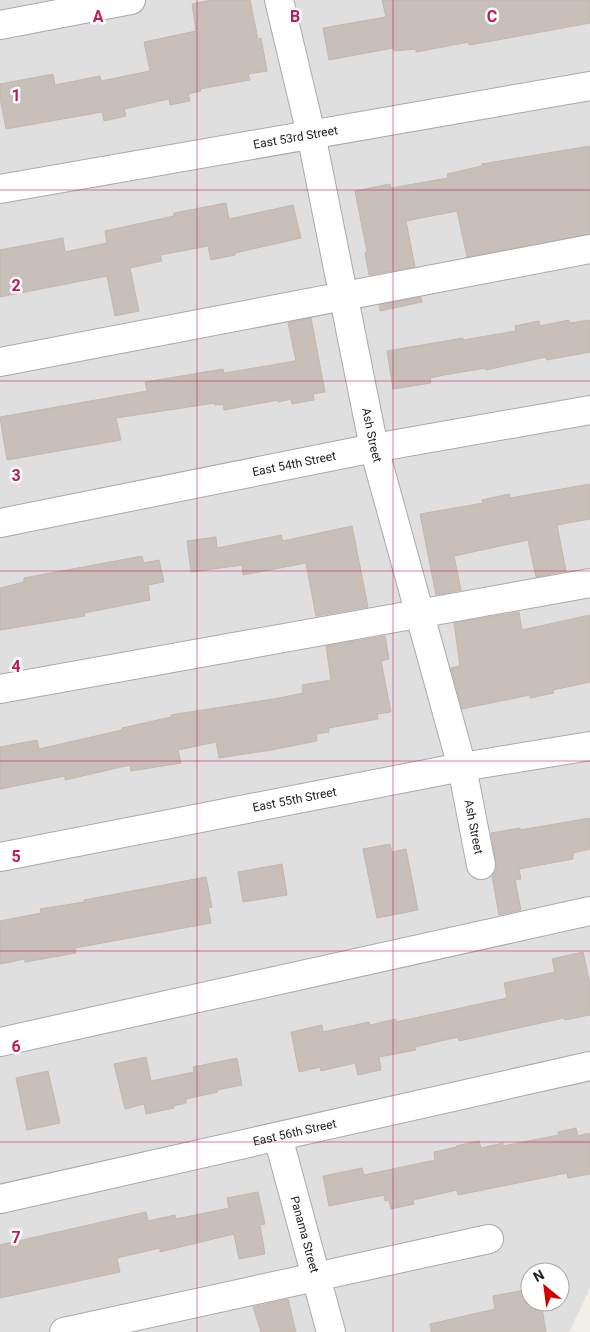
<svg xmlns="http://www.w3.org/2000/svg" width="590" height="1332" viewBox="0 0 590 1332" font-family="Roboto,sans-serif">
<style>
.residential{fill:#e0dfdf;fill-rule:evenodd}
.building{fill:#c7bfb8;stroke:#c4b6ab}
.lines{fill:none;stroke-linecap:round;stroke-linejoin:round}
.minor-casing{stroke:#a9a9a9;stroke-width:30}
.minor{stroke:#fff;stroke-width:28}
.grid{fill:none;stroke:#c2185b;stroke-width:1;stroke-opacity:0.55}
.labels{text-anchor:middle;stroke-width:5;stroke-linejoin:round;paint-order:stroke}
.street-label{font-size:12px;fill:#222;stroke:#fff}
.grid-label{font-size:16px;text-anchor:middle;font-weight:bold;fill:#c2185b;stroke:#fff;stroke-width:5;stroke-linejoin:round;paint-order:stroke}
</style>
<rect width="100%" height="100%" fill="#f2efe9"/>
<path class="residential" d="M 0,0 L 590,0 L 590,1288 L 569,1332 L 0,1332 ZM 530,1272 L 560,1272 L 560,1302 L 530,1302 Z"/>
<g class="building">
<path d="M 211,0 L 250,0 L 258,39 L 261,38 L 267,71 L 248,74 L 250,80 L 200,89 L 201,91 L 188,94 L 190,101 L 170,105 L 169,99 L 124,109 L 126,116 L 104,121 L 102,112 L 6,129 L 0,98 L 0,84 L 53,74 L 55,85 L 100,76 L 101,81 L 150,71 L 144,42 L 196,31 L 192,4 Z"/>
<path d="M 382,0 L 590,0 L 590,23 L 492,41 L 469,45 L 469,42 L 416,52 L 416,49 L 394,51 L 393,48 L 329,60 L 323,28 L 386,17 Z"/>
<path d="M 590,146 L 590,234 L 467,257 L 457,211 L 406,221 L 415,267 L 369,275 L 365,253 L 367,252 L 355,191 L 390,184 L 391,188 L 448,178 L 447,174 L 482,166 L 482,164 Z"/>
<path d="M 226,203 L 229,219 L 293,205 L 301,238 L 235,253 L 235,255 L 211,260 L 208,246 L 160,255 L 162,261 L 130,268 L 139,311 L 115,316 L 107,276 L 0,297 L 0,250 L 63,238 L 65,252 L 107,243 L 105,231 L 174,216 L 174,213 Z"/>
<path d="M 421,297 L 422,302 L 380,311 L 379,305 Z"/>
<path d="M 311,318 L 325,392 L 313,394 L 314,400 L 292,404 L 291,399 L 278,402 L 278,400 L 224,410 L 223,404 L 215,405 L 215,403 L 116,418 L 121,440 L 7,460 L 0,417 L 147,391 L 145,382 L 223,369 L 224,373 L 296,361 L 288,323 Z"/>
<path d="M 569,320 L 570,323 L 590,320 L 590,352 L 547,360 L 546,357 L 486,370 L 486,368 L 444,375 L 430,378 L 431,383 L 393,389 L 387,351 L 463,338 L 463,340 L 516,331 L 515,326 L 539,321 L 540,326 Z"/>
<path d="M 590,484 L 590,519 L 557,525 L 566,571 L 536,577 L 528,540 L 454,556 L 461,590 L 436,595 L 420,514 L 483,503 L 482,500 L 509,494 L 510,498 Z"/>
<path d="M 352,526 L 368,607 L 316,616 L 306,563 L 243,575 L 242,565 L 191,572 L 187,541 L 216,537 L 217,548 L 281,535 L 283,541 Z"/>
<path d="M 142,556 L 144,563 L 159,560 L 164,582 L 148,585 L 150,600 L 84,613 L 85,616 L 0,630 L 0,588 L 24,582 L 24,578 Z"/>
<path d="M 519,612 L 522,630 L 590,615 L 590,682 L 553,690 L 554,693 L 530,698 L 530,695 L 462,709 L 451,668 L 460,666 L 454,623 Z"/>
<path d="M 385,636 L 389,659 L 381,661 L 391,712 L 377,714 L 378,719 L 329,728 L 329,732 L 316,734 L 317,741 L 271,750 L 219,758 L 216,742 L 178,750 L 181,763 L 131,771 L 130,765 L 65,780 L 65,776 L 0,789 L 0,747 L 37,740 L 39,749 L 122,730 L 122,728 L 171,717 L 171,715 L 279,698 L 303,693 L 302,685 L 331,680 L 326,646 Z"/>
<path d="M 590,818 L 590,849 L 573,853 L 573,859 L 519,869 L 521,879 L 515,880 L 521,910 L 499,915 L 492,876 L 496,870 L 496,863 L 491,833 L 520,828 L 520,830 Z"/>
<path d="M 390,844 L 392,852 L 406,849 L 418,910 L 377,918 L 363,849 Z"/>
<path d="M 282,864 L 287,895 L 243,902 L 238,872 Z"/>
<path d="M 206,877 L 212,907 L 208,908 L 211,923 L 75,948 L 76,953 L 25,962 L 25,959 L 0,964 L 0,921 L 41,913 L 40,909 L 84,902 L 84,900 Z"/>
<path d="M 583,952 L 590,984 L 590,1015 L 565,1020 L 564,1018 L 459,1041 L 458,1037 L 415,1047 L 416,1050 L 379,1057 L 381,1070 L 358,1075 L 355,1063 L 321,1071 L 320,1067 L 299,1072 L 291,1032 L 322,1025 L 323,1032 L 369,1022 L 370,1025 L 396,1019 L 396,1022 L 507,998 L 504,983 L 555,972 L 552,959 Z"/>
<path d="M 146,1057 L 151,1081 L 194,1072 L 193,1067 L 237,1058 L 242,1085 L 217,1090 L 218,1092 L 186,1099 L 186,1103 L 173,1106 L 174,1108 L 146,1114 L 144,1104 L 125,1109 L 114,1064 Z"/>
<path d="M 48,1071 L 60,1123 L 27,1130 L 16,1078 Z"/>
<path d="M 576,1128 L 578,1136 L 590,1133 L 590,1174 L 568,1178 L 567,1173 L 458,1195 L 457,1190 L 413,1200 L 414,1204 L 391,1209 L 389,1200 L 385,1201 L 384,1195 L 329,1206 L 323,1176 L 362,1168 L 364,1175 L 435,1160 L 434,1152 L 457,1147 L 456,1146 L 479,1141 L 481,1148 L 503,1143 L 503,1146 L 559,1135 L 558,1132 Z"/>
<path d="M 258,1192 L 265,1224 L 260,1225 L 265,1254 L 239,1259 L 234,1234 L 160,1252 L 160,1248 L 117,1258 L 120,1272 L 0,1298 L 0,1245 L 146,1212 L 148,1221 L 175,1215 L 176,1219 L 229,1208 L 227,1198 Z"/>
<path d="M 530,1289 L 530,1302 L 541,1302 L 546,1332 L 431,1332 L 430,1324 L 495,1309 L 493,1296 Z"/>
<path d="M 288,1299 L 296,1332 L 261,1332 L 253,1307 Z"/>
</g>
<g class="lines">
<defs>
<g id="minor">
<path id="s1" d="M 279,0 L 311,134 L 374,448 L 462,767 L 481,865"/>
<path d="M 0,25 L 131,0"/>
<path id="s2" d="M 0,189 L 590,86"/>
<path d="M 0,362 L 590,249"/>
<path id="s3" d="M 0,523 L 374,448 L 590,410"/>
<path d="M 0,689 L 590,583"/>
<path id="s4" d="M 0,857 L 462,767 L 590,746"/>
<path d="M 0,1042 L 590,911"/>
<path id="s5" d="M 278,1137 L 331,1332"/>
<path id="s6" d="M 0,1199 L 590,1066"/>
<path d="M 64,1332 L 489,1239"/>
</g>
</defs>
<use href="#minor" class="minor-casing"/>
<use href="#minor" class="minor"/>
</g>
<path class="grid" d="M 197,0 L 197,1332M 393,0 L 393,1332M 0,190 L 590,190M 0,381 L 590,381M 0,571 L 590,571M 0,761 L 590,761M 0,951 L 590,951M 0,1142 L 590,1142"/>
<g class="labels">
<g class="street-label">
<text dy="4" stroke="none"><textPath href="#s2" startOffset="300">East 53rd Street</textPath></text>
<text dy="4" stroke="none"><textPath href="#s1" startOffset="445">Ash Street</textPath></text>
<text dy="4" stroke="none"><textPath href="#s3" startOffset="300">East 54th Street</textPath></text>
<text dy="4" stroke="none"><textPath href="#s4" startOffset="300">East 55th Street</textPath></text>
<text dy="4" stroke="none"><textPath href="#s1" startOffset="850">Ash Street</textPath></text>
<text dy="4" stroke="none"><textPath href="#s6" startOffset="302">East 56th Street</textPath></text>
<text dy="4" stroke="none"><textPath href="#s5" startOffset="101">Panama Street</textPath></text>
</g>
</g>
<g class="grid-label">
<text x="98" y="22">A</text>
<text x="295" y="22">B</text>
<text x="492" y="22">C</text>
<text x="16" y="101">1</text>
<text x="16" y="291">2</text>
<text x="16" y="481">3</text>
<text x="16" y="672">4</text>
<text x="16" y="862">5</text>
<text x="16" y="1052">6</text>
<text x="16" y="1243">7</text>
</g>
<g transform="translate(545 1287) rotate(331)"><circle r="24" fill="#ffffff" stroke="#a7a7a7"/>
<path d="M0-4L9 19L0 12L-9 19Z" fill="#d40000"/>
<text y="-8" font-size="14" font-weight="bold" text-anchor="middle" fill="#222222">N</text>
</g>
</svg>
